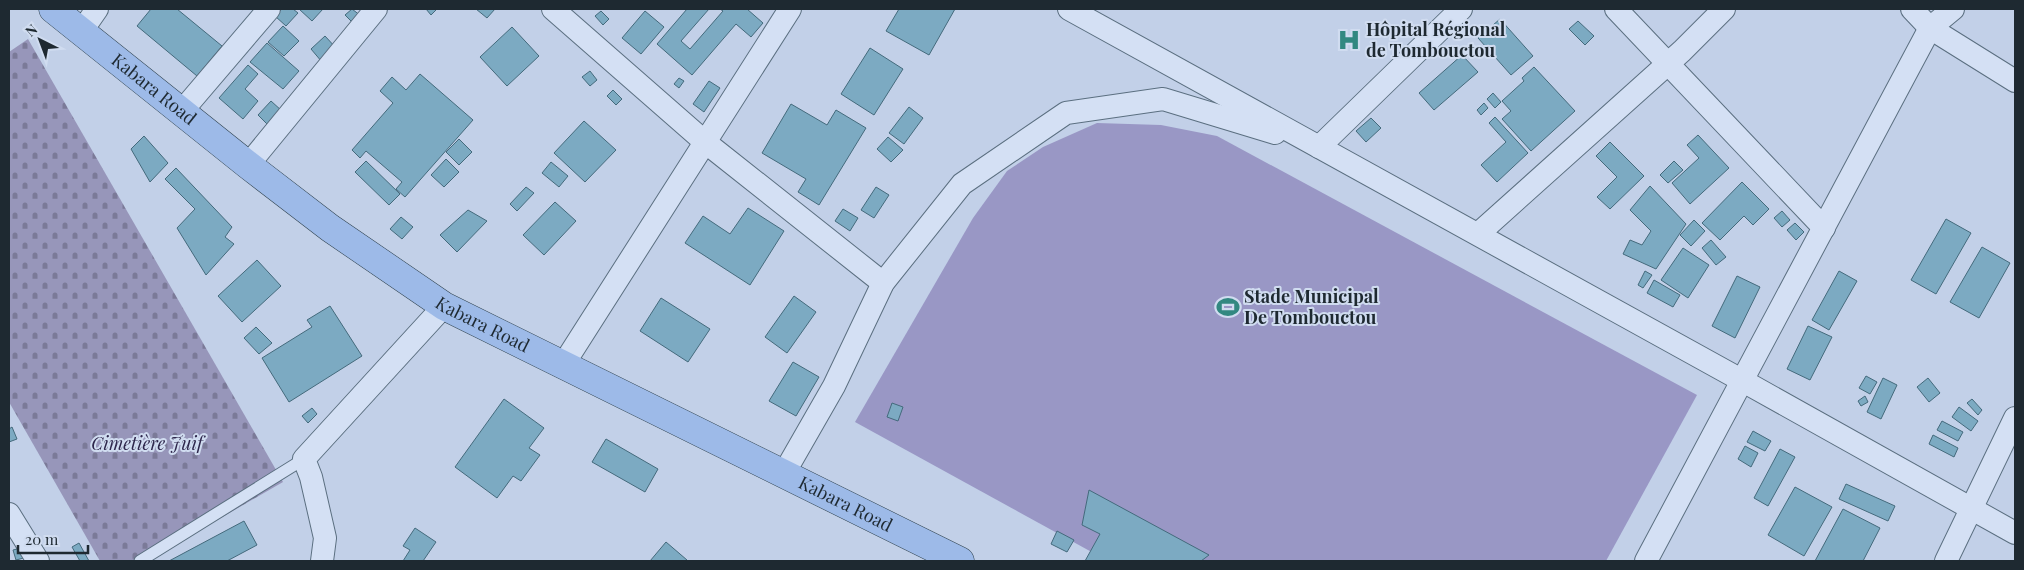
<svg xmlns="http://www.w3.org/2000/svg" width="2024" height="570" viewBox="0 0 2024 570" font-family="'Playfair Display',serif">
<style>
.cemetery{fill:url(#cemetery-stones)}
.green{fill:#9997c5}
.building{fill:#7caac2;stroke:#446a7c}
.lines{fill:none;stroke-linecap:round;stroke-linejoin:round}
.lane-casing{stroke:#5b6f80;stroke-width:13}
.street-casing{stroke:#5b6f80;stroke-width:24}
.primary-casing{stroke:#2f424e;stroke-width:29}
.lane{stroke:#d4e0f4;stroke-width:11}
.street{stroke:#d4e0f4;stroke-width:22}
.primary{stroke:#9dbae8;stroke-width:28}
.labels{text-anchor:middle;stroke-width:4;stroke-linejoin:round;paint-order:stroke}
.poi-label{font-size:18px;font-weight:bold;fill:#1e2931;stroke:#d0dcf0;text-anchor:start}
.street-label{font-size:18px;fill:#1e2931;stroke:#d0dcf0}
.park-label{font-size:18px;font-style:italic;fill:#2d264b;stroke:#d0dcf0}
</style>
<defs>
<pattern id="cemetery-stones" width="16" height="16" patternUnits="userSpaceOnUse" patternTransform="scale(1.25)"><rect width="16" height="16" fill="#9796ba"/><path d="M2 7V4a2 2 0 0 1 4 0v3zM10 15v-3a2 2 0 0 1 4 0v3z" fill="#7b7a98"/></pattern>
</defs>
<rect width="100%" height="100%" fill="#c2d0e8"/>
<path class="cemetery" d="M 28,39 L 283,482 L 146,561 L 100,561 L 9,402 L 9,52 Z"/>
<path class="green" d="M 1097,123 L 1161,125 L 1217,136 L 1697,395 L 1606,561 L 1108,561 L 855,422 L 973,218 L 1007,171 L 1043,147 Z"/>
<g class="building">
<path d="M 151,9 L 177,9 L 222,46 L 197,76 L 137,26 Z"/>
<path d="M 282,9 L 293,9 L 298,13 L 286,26 L 275,16 Z"/>
<path d="M 299,9 L 323,9 L 312,21 Z"/>
<path d="M 352,9 L 361,16 L 353,23 L 345,15 Z"/>
<path d="M 426,9 L 437,9 L 431,15 Z"/>
<path d="M 476,9 L 495,9 L 487,18 Z"/>
<path d="M 687,9 L 709,9 L 681,41 L 690,49 L 723,11 L 720,9 L 747,9 L 763,23 L 751,37 L 736,24 L 692,75 L 657,44 Z"/>
<path d="M 899,9 L 955,9 L 929,55 L 886,31 Z"/>
<path d="M 601,11 L 609,19 L 603,25 L 595,16 Z"/>
<path d="M 645,11 L 664,27 L 641,54 L 622,38 Z"/>
<path d="M 1500,19 L 1533,56 L 1511,75 L 1478,38 Z"/>
<path d="M 1578,21 L 1594,36 L 1585,45 L 1569,29 Z"/>
<path d="M 283,26 L 299,41 L 284,56 L 268,42 Z"/>
<path d="M 512,27 L 539,56 L 507,86 L 480,57 Z"/>
<path d="M 325,36 L 337,49 L 322,62 L 311,49 Z"/>
<path d="M 267,43 L 299,71 L 283,89 L 250,62 Z"/>
<path d="M 870,48 L 903,69 L 874,115 L 841,94 Z"/>
<path d="M 1462,55 L 1478,72 L 1434,110 L 1419,93 Z"/>
<path d="M 248,65 L 258,74 L 245,89 L 258,101 L 243,119 L 219,98 Z"/>
<path d="M 1534,67 L 1575,111 L 1531,151 L 1502,119 L 1511,111 L 1502,101 L 1524,81 L 1522,78 Z"/>
<path d="M 590,71 L 597,80 L 590,86 L 582,77 Z"/>
<path d="M 420,74 L 473,120 L 405,197 L 396,189 L 402,182 L 366,151 L 360,158 L 352,150 L 393,103 L 380,91 L 392,77 L 406,90 Z"/>
<path d="M 679,78 L 684,81 L 679,88 L 674,84 Z"/>
<path d="M 709,81 L 720,88 L 704,112 L 693,104 Z"/>
<path d="M 613,90 L 622,99 L 616,105 L 607,96 Z"/>
<path d="M 1493,93 L 1501,102 L 1495,108 L 1487,99 Z"/>
<path d="M 271,101 L 282,111 L 268,125 L 258,115 Z"/>
<path d="M 1484,103 L 1488,108 L 1481,115 L 1477,110 Z"/>
<path d="M 791,104 L 827,125 L 836,110 L 866,128 L 819,205 L 798,192 L 806,179 L 762,153 Z"/>
<path d="M 909,107 L 923,118 L 904,144 L 889,133 Z"/>
<path d="M 1495,117 L 1528,153 L 1497,182 L 1481,165 L 1506,142 L 1489,123 Z"/>
<path d="M 1371,118 L 1381,128 L 1366,142 L 1356,131 Z"/>
<path d="M 584,121 L 616,150 L 585,182 L 554,153 Z"/>
<path d="M 1698,135 L 1729,168 L 1690,204 L 1672,183 L 1699,158 L 1687,145 Z"/>
<path d="M 144,136 L 168,163 L 150,182 L 131,149 Z"/>
<path d="M 888,137 L 903,150 L 891,162 L 877,149 Z"/>
<path d="M 459,139 L 472,152 L 459,165 L 446,152 Z"/>
<path d="M 1610,142 L 1644,176 L 1610,209 L 1597,197 L 1617,177 L 1596,156 Z"/>
<path d="M 446,159 L 459,172 L 444,187 L 431,175 Z"/>
<path d="M 366,161 L 400,194 L 389,205 L 355,172 Z"/>
<path d="M 1674,161 L 1683,170 L 1668,183 L 1660,175 Z"/>
<path d="M 551,162 L 568,176 L 559,187 L 542,173 Z"/>
<path d="M 176,168 L 232,227 L 225,237 L 234,244 L 206,275 L 177,228 L 195,209 L 165,179 Z"/>
<path d="M 1742,182 L 1769,209 L 1753,225 L 1744,216 L 1720,240 L 1702,223 Z"/>
<path d="M 1650,186 L 1686,224 L 1656,269 L 1623,254 L 1630,240 L 1642,245 L 1651,231 L 1630,210 Z"/>
<path d="M 526,187 L 534,193 L 517,211 L 510,204 Z"/>
<path d="M 876,187 L 889,195 L 874,218 L 861,210 Z"/>
<path d="M 555,202 L 576,221 L 544,255 L 523,235 Z"/>
<path d="M 748,208 L 784,231 L 750,285 L 685,243 L 703,216 L 730,234 Z"/>
<path d="M 843,209 L 858,218 L 850,231 L 835,221 Z"/>
<path d="M 468,210 L 487,221 L 457,252 L 440,235 Z"/>
<path d="M 1782,211 L 1790,220 L 1782,227 L 1774,218 Z"/>
<path d="M 401,217 L 413,227 L 402,239 L 390,229 Z"/>
<path d="M 1946,219 L 1971,233 L 1936,294 L 1911,280 Z"/>
<path d="M 1694,220 L 1705,231 L 1691,246 L 1680,235 Z"/>
<path d="M 1795,223 L 1804,232 L 1796,240 L 1787,230 Z"/>
<path d="M 1711,240 L 1726,257 L 1716,265 L 1702,248 Z"/>
<path d="M 1982,247 L 2010,263 L 1979,318 L 1950,302 Z"/>
<path d="M 1683,248 L 1709,265 L 1688,298 L 1661,280 Z"/>
<path d="M 257,260 L 281,286 L 242,322 L 218,296 Z"/>
<path d="M 1645,271 L 1652,275 L 1643,288 L 1638,285 Z"/>
<path d="M 1839,271 L 1857,281 L 1829,330 L 1812,320 Z"/>
<path d="M 1737,276 L 1760,287 L 1735,338 L 1712,326 Z"/>
<path d="M 1654,280 L 1680,295 L 1673,307 L 1647,293 Z"/>
<path d="M 794,296 L 816,312 L 787,353 L 765,337 Z"/>
<path d="M 661,298 L 710,329 L 688,362 L 640,331 Z"/>
<path d="M 330,306 L 362,356 L 289,402 L 262,358 L 312,327 L 307,320 Z"/>
<path d="M 1808,326 L 1832,337 L 1810,380 L 1787,369 Z"/>
<path d="M 256,327 L 272,343 L 259,354 L 244,338 Z"/>
<path d="M 793,362 L 819,377 L 796,416 L 769,401 Z"/>
<path d="M 1866,376 L 1877,382 L 1870,394 L 1859,388 Z"/>
<path d="M 1883,378 L 1897,385 L 1881,419 L 1867,412 Z"/>
<path d="M 1928,378 L 1940,393 L 1929,402 L 1917,387 Z"/>
<path d="M 1865,396 L 1868,402 L 1861,406 L 1858,401 Z"/>
<path d="M 504,399 L 544,428 L 529,448 L 540,455 L 521,481 L 513,476 L 497,498 L 455,467 Z"/>
<path d="M 1972,399 L 1982,410 L 1978,415 L 1967,403 Z"/>
<path d="M 892,403 L 903,407 L 898,421 L 887,417 Z"/>
<path d="M 1959,407 L 1978,421 L 1971,431 L 1952,417 Z"/>
<path d="M 312,408 L 317,414 L 308,423 L 302,416 Z"/>
<path d="M 1942,421 L 1963,432 L 1958,441 L 1937,430 Z"/>
<path d="M 12,427 L 17,439 L 9,442 L 9,429 Z"/>
<path d="M 1753,431 L 1771,441 L 1765,451 L 1747,442 Z"/>
<path d="M 1933,435 L 1958,448 L 1954,457 L 1929,444 Z"/>
<path d="M 606,439 L 658,469 L 645,492 L 592,462 Z"/>
<path d="M 1745,446 L 1758,453 L 1751,467 L 1738,459 Z"/>
<path d="M 1780,449 L 1795,457 L 1768,506 L 1754,498 Z"/>
<path d="M 1846,484 L 1895,506 L 1888,521 L 1839,499 Z"/>
<path d="M 1795,487 L 1832,507 L 1804,556 L 1768,535 Z"/>
<path d="M 1089,490 L 1209,555 L 1201,561 L 1085,561 L 1100,534 L 1082,525 Z"/>
<path d="M 1843,509 L 1880,528 L 1863,561 L 1815,561 Z"/>
<path d="M 244,521 L 257,545 L 227,561 L 169,561 Z"/>
<path d="M 415,528 L 436,542 L 423,561 L 403,561 L 410,550 L 403,546 Z"/>
<path d="M 1057,531 L 1074,540 L 1067,552 L 1051,544 Z"/>
<path d="M 666,542 L 687,560 L 686,561 L 650,561 Z"/>
<path d="M 79,543 L 89,561 L 80,561 L 72,547 Z"/>
<path d="M 25,547 L 28,557 L 16,560 L 13,550 Z"/>
</g>
<g class="lines">
<defs>
<path id="lane" d="M 140,561 L 304,459"/>
<g id="street">
<path d="M 553,9 L 705,142 L 883,283"/>
<path d="M 1069,9 L 1743,381 L 2015,533"/>
<path d="M 1616,9 L 1824,228"/>
<path d="M 1912,9 L 1930,28 L 2015,81"/>
<path d="M 81,32 L 97,9"/>
<path d="M 182,111 L 269,9"/>
<path d="M 1319,147 L 1461,9"/>
<path d="M 248,165 L 376,9"/>
<path d="M 1478,234 L 1682,51 L 1724,9"/>
<path d="M 563,365 L 790,9"/>
<path d="M 783,475 L 834,386 L 883,283 L 962,184 L 1066,113 L 1163,99 L 1275,133"/>
<path d="M 9,514 L 38,561"/>
<path d="M 322,561 L 325,538 L 311,477 L 304,459 L 444,306"/>
<path d="M 1646,561 L 1930,28 L 1953,9"/>
<path d="M 1946,561 L 2015,418"/>
</g>
<g id="primary">
<path id="s1" d="M 53,9 L 248,165 L 330,228 L 444,306 L 960,561"/>
</g>
</defs>
<use href="#lane" class="lane-casing"/>
<use href="#street" class="street-casing"/>
<use href="#primary" class="primary-casing"/>
<use href="#lane" class="lane"/>
<use href="#street" class="street"/>
<use href="#primary" class="primary"/>
</g>
<defs>
<symbol id="hospital-bare" viewBox="-9 -9 18 18"><path d="M-5-5h3v3.5h4V-5h3V5h-3V1.5h-4V5h-3Z" fill="#328881" stroke="#d0dcf0" stroke-width="2.5" paint-order="stroke"/></symbol>
<symbol id="stadium-bare" viewBox="-9 -9 18 18"><path d="M0-5a6.5 5 0 1 0 0 10a6.5 5 0 1 0 0-10ZM-3.5-1.8h7v3.6h-7Z" fill="#328881" stroke="#d0dcf0" stroke-width="2.5" paint-order="stroke"/></symbol>
</defs>
<g fill-rule="evenodd">
<use href="#hospital-bare" x="1333" y="24" width="32" height="32"/>
<use href="#stadium-bare" x="1212" y="291" width="32" height="32"/>
</g>
<g class="labels">
<g class="poi-label">
<text x="1366" y="36">Hôpital Régional<tspan x="1366" dy="21">de Tombouctou</tspan></text>
<text x="1244" y="303">Stade Municipal<tspan x="1244" dy="21">De Tombouctou</tspan></text>
</g>
<g class="street-label">
<text dy="6" stroke="none"><textPath href="#s1" startOffset="129">Kabara Road</textPath></text>
<text dy="6" stroke="none"><textPath href="#s1" startOffset="534">Kabara Road</textPath></text>
<text dy="6" stroke="none"><textPath href="#s1" startOffset="939">Kabara Road</textPath></text>
</g>
<g class="park-label">
<text x="147" y="450">Cimetière Juif</text>
</g>
</g>
<rect width="2024" height="570" fill="none" stroke="#1e2931" stroke-width="20"/>
<g transform="translate(40 40) rotate(318)" stroke="#d0dcf0" stroke-width="4" paint-order="stroke">
<path d="M0-4L9 19L0 12L-9 19Z" fill="#1e2931"/>
<text y="-8" font-size="14" font-weight="bold" text-anchor="middle" fill="#1e2931">N</text>
</g>
<path d="M18 545v8h70v-8" fill="none" stroke="#1e2931" stroke-width="2.5"/>
<text x="25" y="545" font-size="15" fill="#1e2931" stroke="#d0dcf0" stroke-width="4" paint-order="stroke">20 m</text>
</svg>
